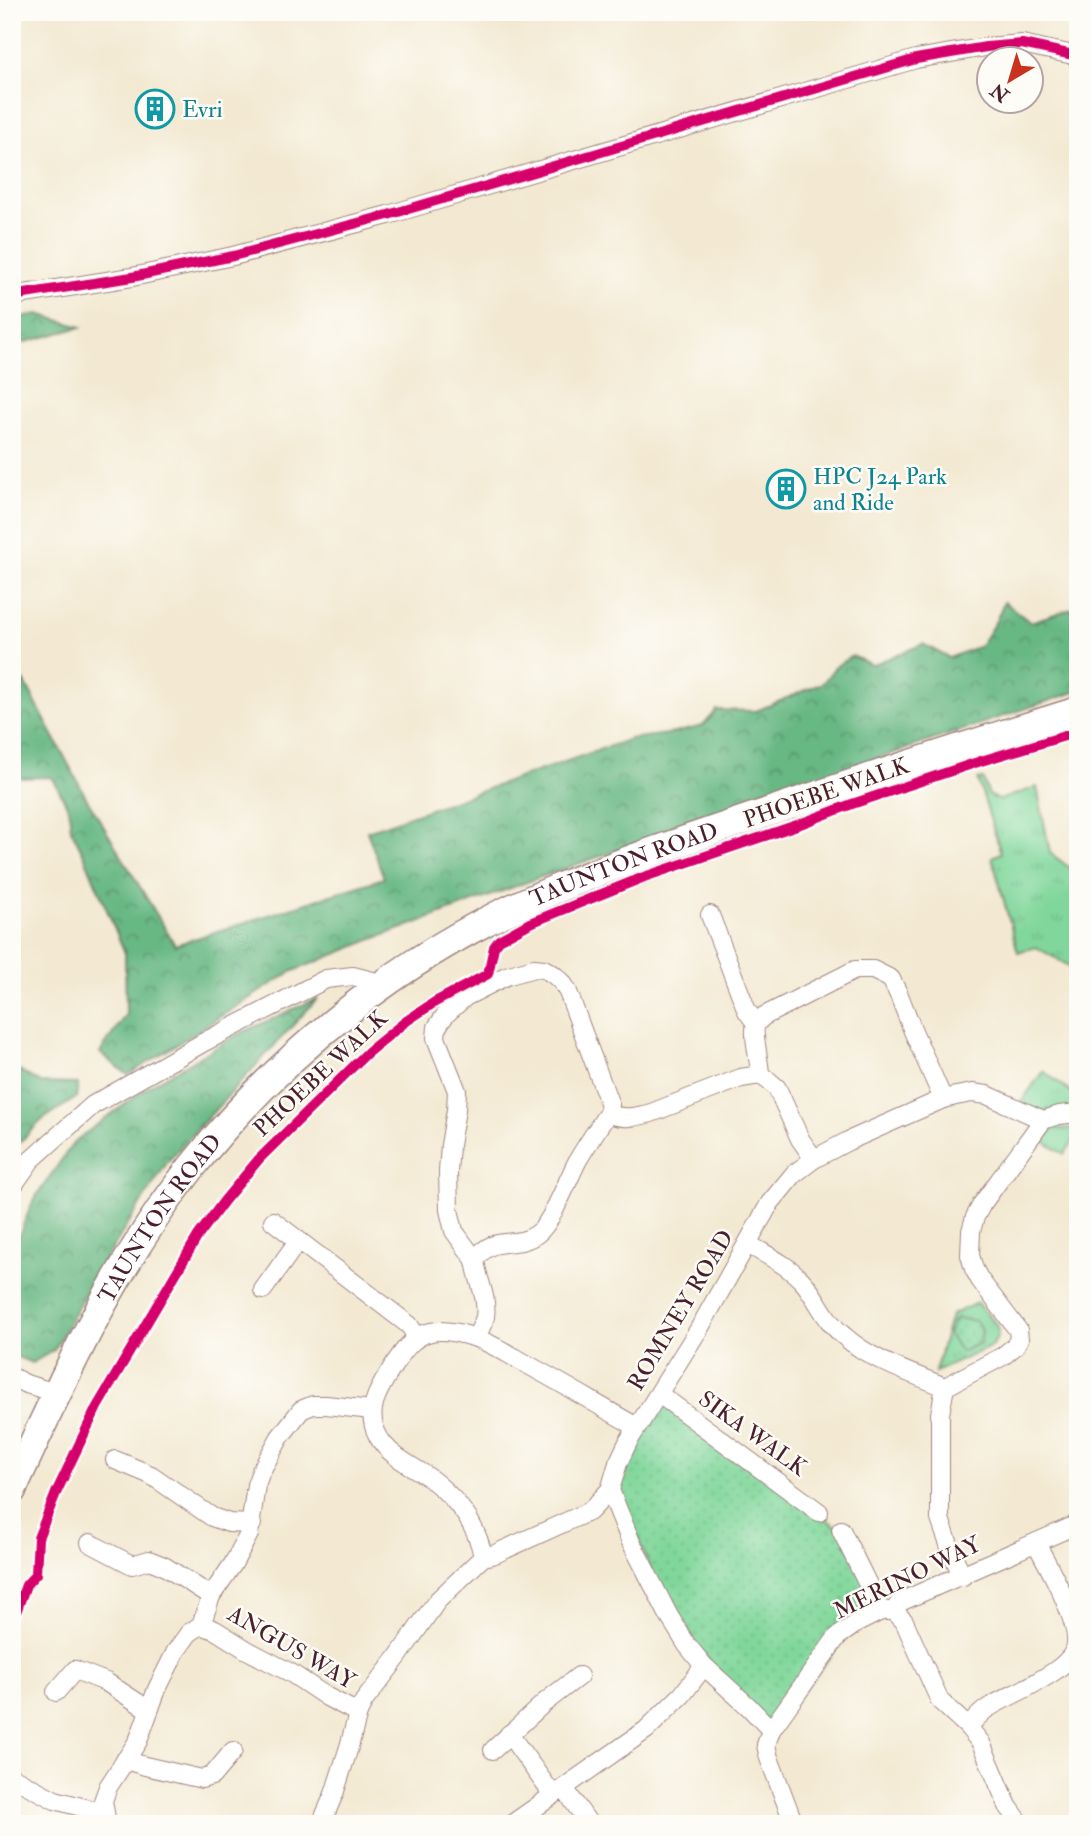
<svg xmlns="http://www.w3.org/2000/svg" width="1090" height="1836" viewBox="0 0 1090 1836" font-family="'IM FELL Double Pica',serif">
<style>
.grass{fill:url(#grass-tufts);stroke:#667b63;stroke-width:2}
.forest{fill:url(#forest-crowns);stroke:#596c57;stroke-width:2}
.park{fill:url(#park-dots);stroke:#667b63;stroke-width:2}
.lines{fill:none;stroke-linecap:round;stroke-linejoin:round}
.street-casing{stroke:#9e847e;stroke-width:20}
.primary-casing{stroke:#9e847e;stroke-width:31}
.street{stroke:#fff;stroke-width:18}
.primary{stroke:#fff;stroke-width:28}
.cycleway-casing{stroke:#fdfcf7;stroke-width:15}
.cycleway{stroke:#d6006c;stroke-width:10}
.labels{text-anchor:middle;stroke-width:5;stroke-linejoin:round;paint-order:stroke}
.culture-label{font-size:23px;fill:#0d838f;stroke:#fdfcf7;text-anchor:start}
.street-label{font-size:23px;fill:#4a1f2b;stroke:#fdfcf7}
</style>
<defs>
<pattern id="grass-tufts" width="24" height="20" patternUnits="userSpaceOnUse" patternTransform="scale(1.75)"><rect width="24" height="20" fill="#81d79b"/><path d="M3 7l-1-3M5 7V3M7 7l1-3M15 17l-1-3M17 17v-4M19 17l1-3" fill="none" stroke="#71b886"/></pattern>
<pattern id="forest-crowns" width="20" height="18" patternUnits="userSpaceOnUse" patternTransform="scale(1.75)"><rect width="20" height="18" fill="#68b883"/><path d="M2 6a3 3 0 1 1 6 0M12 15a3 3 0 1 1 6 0" fill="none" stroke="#58956b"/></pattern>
<pattern id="park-dots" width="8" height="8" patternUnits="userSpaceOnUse" patternTransform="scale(1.75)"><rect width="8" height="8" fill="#81d79b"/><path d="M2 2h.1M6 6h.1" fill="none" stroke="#71b886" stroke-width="1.8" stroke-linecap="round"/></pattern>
</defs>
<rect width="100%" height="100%" fill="#fdfcf7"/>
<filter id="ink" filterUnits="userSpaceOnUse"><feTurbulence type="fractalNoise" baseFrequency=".0143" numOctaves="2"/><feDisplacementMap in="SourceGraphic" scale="14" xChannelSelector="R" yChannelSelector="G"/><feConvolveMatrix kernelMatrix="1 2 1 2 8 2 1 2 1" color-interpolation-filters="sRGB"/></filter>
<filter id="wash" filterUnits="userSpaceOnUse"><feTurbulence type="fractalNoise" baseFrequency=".00686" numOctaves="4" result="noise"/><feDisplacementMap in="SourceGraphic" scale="28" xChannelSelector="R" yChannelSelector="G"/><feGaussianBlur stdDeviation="1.57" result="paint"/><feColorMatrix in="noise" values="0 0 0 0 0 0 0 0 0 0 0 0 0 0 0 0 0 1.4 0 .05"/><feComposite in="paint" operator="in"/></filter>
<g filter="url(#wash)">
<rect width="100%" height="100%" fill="#f3e9d2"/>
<g class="grass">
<path d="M 983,779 L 989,795 L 999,800 L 1037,787 L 1050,853 L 1078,874 L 1078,977 L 1069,966 L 1036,947 L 1018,952 L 992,857 L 1001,853 L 978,780 Z"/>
<path d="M 1043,1071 L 1078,1097 L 1078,1110 L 1031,1111 L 1020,1104 Z"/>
<path d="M 1054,1128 L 1078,1129 L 1078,1135 L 1064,1154 L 1042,1140 Z"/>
<path d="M 977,1303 L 996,1324 L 998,1332 L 996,1340 L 990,1347 L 935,1372 L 951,1315 Z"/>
</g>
<g class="forest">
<path d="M 38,314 L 81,327 L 12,346 L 12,319 Z"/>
<path d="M 1078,585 L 1078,691 L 885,756 L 538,878 L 368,941 L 291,972 L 128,1075 L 100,1053 L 126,1014 L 125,953 L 84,855 L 71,829 L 69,809 L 52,777 L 12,778 L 12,684 L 24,681 L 87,799 L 175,945 L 384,878 L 367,831 L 630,739 L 674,733 L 703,726 L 717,710 L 756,711 L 823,683 L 835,667 L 852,656 L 872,665 L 923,644 L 949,658 L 980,646 L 996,621 L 1004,602 L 1030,622 L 1074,608 Z"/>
<path d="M 318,998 L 168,1161 L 93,1279 L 54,1350 L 32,1363 L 12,1355 L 12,1253 L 33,1201 L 74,1142 L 149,1086 L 239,1034 Z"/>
<path d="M 12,1067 L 41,1083 L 78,1084 L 76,1098 L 42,1120 L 20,1142 L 12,1145 Z"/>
</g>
<g class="park">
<path d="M 956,1318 L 976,1321 L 982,1331 L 980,1343 L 961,1352 L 948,1333 Z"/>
<path d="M 659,1394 L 841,1530 L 881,1611 L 857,1623 L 771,1730 L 669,1616 L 613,1476 Z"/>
</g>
</g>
<g filter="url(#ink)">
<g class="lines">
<defs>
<g id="street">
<path d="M 12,296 L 132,277 L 233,256 L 388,215 L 916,59 L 986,47 L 1022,44 L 1078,56"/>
<path d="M 710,915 L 747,1011 L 756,1023"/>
<path d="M 760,1075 C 760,1063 752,1032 756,1025 C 757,1022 761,1019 764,1016 L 855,970 L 873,970 L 891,979 L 899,995 L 913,1031 L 943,1099"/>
<path d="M 12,1187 L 31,1160 L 93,1105 L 206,1041 L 326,979 L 353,976 L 385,984"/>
<path d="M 273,1221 L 409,1325 L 417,1337"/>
<path d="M 748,1244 C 768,1256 790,1266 805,1284 C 819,1302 826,1322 844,1336 C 872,1361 911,1373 945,1387"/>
<path d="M 475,1260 L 454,1231 L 449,1210 L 448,1172 L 450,1145 L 456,1110 L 457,1091 L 436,1038 L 437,1027 L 446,1014 L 465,997 L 506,976 L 534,968 L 544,969 L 553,974 L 562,982 L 568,992 L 607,1097 L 610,1105 L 608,1113"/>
<path d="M 263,1290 L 298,1241"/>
<path d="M 476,1338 C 479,1331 483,1324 485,1317 C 488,1297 477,1279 475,1260 C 493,1233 515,1250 537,1234 C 553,1222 568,1178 579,1158 C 588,1143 598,1128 608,1113 C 622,1120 637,1117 651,1113 L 741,1078 L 760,1075 L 769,1081 L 777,1088 L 800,1139 L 814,1159"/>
<path d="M 12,1377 L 26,1384 L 56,1393"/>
<path d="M 659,1394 L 819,1512"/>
<path d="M 115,1460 L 151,1475 L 212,1517 L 229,1523 L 252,1524"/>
<path d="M 841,1530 L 881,1611"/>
<path d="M 90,1543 L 132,1565 L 149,1560 L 164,1566 L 211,1596"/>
<path d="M 483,1557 C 477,1523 454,1496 427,1476 C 410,1465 388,1455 378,1436 C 365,1412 377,1392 390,1371 C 399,1357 412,1335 431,1332 C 444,1329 460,1333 473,1337 C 489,1342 506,1353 521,1361 C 560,1382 598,1405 637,1427"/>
<path d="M 963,1576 L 953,1556 L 940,1519 L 940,1414 L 945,1387 L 1003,1356 L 1014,1347 L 1019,1339 L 1018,1330 L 980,1280 L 974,1269 L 970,1255 L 971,1231 L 975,1217 L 982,1204 L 1043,1120"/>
<path d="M 894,1611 L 904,1621 L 940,1701 L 968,1727 L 981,1743 L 1008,1806 L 1021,1824"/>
<path d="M 201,1625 L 215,1630 L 247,1650 L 291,1673 L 327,1697 L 358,1713"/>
<path d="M 56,1692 L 75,1670 L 106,1682 L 149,1710"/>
<path d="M 968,1727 C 974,1721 980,1713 988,1708 C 999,1701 1013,1695 1026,1688 C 1042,1679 1063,1669 1073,1653 C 1087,1631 1047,1564 1036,1543"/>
<path d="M 771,1730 L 749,1707 L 704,1666 L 687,1645 L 669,1616 L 631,1542 L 610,1490 L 618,1463 L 628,1442 L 699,1329 L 770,1203 L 794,1174 L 814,1159 L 848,1141 L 943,1099 L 956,1096 L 972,1093 L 987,1095 L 1043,1120 L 1059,1115 L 1078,1113"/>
<path d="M 509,1734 L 553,1795"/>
<path d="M 493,1750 L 544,1703 L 579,1676"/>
<path d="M 125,1760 L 145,1766 L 202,1779 L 212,1776 L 233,1751"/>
<path d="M 12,1777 L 55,1800 L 104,1813"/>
<path d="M 564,1788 L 589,1824"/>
<path d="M 107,1824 L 103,1801 L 108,1787 L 138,1741 L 157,1689 L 176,1651 L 189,1633 L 201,1625 L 211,1596 L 233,1564 L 249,1534 L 256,1485 L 261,1471 L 280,1437 L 301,1410 L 313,1405 L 326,1405 L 372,1410"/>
<path d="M 321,1824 L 334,1794 L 349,1747 L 358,1713 L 364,1701 L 397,1658 L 437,1601 L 483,1557 L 495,1554 L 590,1511 L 610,1490"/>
<path d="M 512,1824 L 646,1730 L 682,1695 L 704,1666"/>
<path d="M 794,1824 L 769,1758 L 766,1745 L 771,1730 L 837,1637 L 857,1623 L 881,1611 L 894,1611 L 900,1602 L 1078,1524"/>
</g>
<g id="primary">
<path id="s1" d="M 12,1490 C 63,1378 114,1266 191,1168 C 284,1049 411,949 551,891 C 626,859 703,834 780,808 C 879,774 978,742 1078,711"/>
</g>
</defs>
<use href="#street" class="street-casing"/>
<use href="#primary" class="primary-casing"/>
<use href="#street" class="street"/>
<use href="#primary" class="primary"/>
<defs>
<g id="cycleway">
<path d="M 12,296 L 132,277 L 233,256 L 388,215 L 916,59 L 986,47 L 1022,44 L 1078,56"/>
<path d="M 12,1623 L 26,1585 L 36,1574 L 38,1538 L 56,1493 L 97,1407 L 198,1236 L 224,1201 L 259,1159 L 368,1052 L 405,1022 L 435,1002 L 488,974 L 494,947 L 499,940 L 530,923 L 644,877 L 800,824 L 852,804 L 981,761 L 1078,732"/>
</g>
</defs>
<use href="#cycleway" class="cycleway-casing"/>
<use href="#cycleway" class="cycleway"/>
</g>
</g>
<defs>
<symbol id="building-ring" viewBox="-11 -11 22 22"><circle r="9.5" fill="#fdfcf7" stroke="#0f9aa8" stroke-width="1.5"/><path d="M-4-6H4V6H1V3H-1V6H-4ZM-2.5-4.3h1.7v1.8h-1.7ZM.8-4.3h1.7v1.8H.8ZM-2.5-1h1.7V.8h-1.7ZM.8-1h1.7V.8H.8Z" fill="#0f9aa8"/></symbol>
</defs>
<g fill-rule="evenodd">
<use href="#building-ring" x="133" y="87" width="44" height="44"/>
<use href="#building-ring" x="764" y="467" width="44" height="44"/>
</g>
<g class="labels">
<g class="culture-label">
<text x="182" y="117">Evri</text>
<text x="813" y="484">HPC J24 Park<tspan x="813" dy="26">and Ride</tspan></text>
</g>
<g class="street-label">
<text transform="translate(826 792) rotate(-19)" y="8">PHOEBE WALK</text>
<text dy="8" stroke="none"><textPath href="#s1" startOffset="906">TAUNTON ROAD</textPath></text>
<text transform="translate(320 1073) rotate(-43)" y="8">PHOEBE WALK</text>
<text dy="8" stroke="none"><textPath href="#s1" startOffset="310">TAUNTON ROAD</textPath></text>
<text transform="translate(680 1310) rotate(-59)" y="8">ROMNEY ROAD</text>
<text transform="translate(753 1433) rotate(36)" y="8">SIKA WALK</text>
<text transform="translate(907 1577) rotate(-26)" y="8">MERINO WAY</text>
<text transform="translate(292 1647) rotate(30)" y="8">ANGUS WAY</text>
</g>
</g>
<rect width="1090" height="1836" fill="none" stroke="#fdfcf7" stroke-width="42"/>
<g transform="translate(1010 80) rotate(218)"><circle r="33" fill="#fdfcf7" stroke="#b5a4a5" stroke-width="2"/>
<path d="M0-5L12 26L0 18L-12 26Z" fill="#c8321e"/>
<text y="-10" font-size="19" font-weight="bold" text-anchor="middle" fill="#4a1f2b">N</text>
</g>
</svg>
